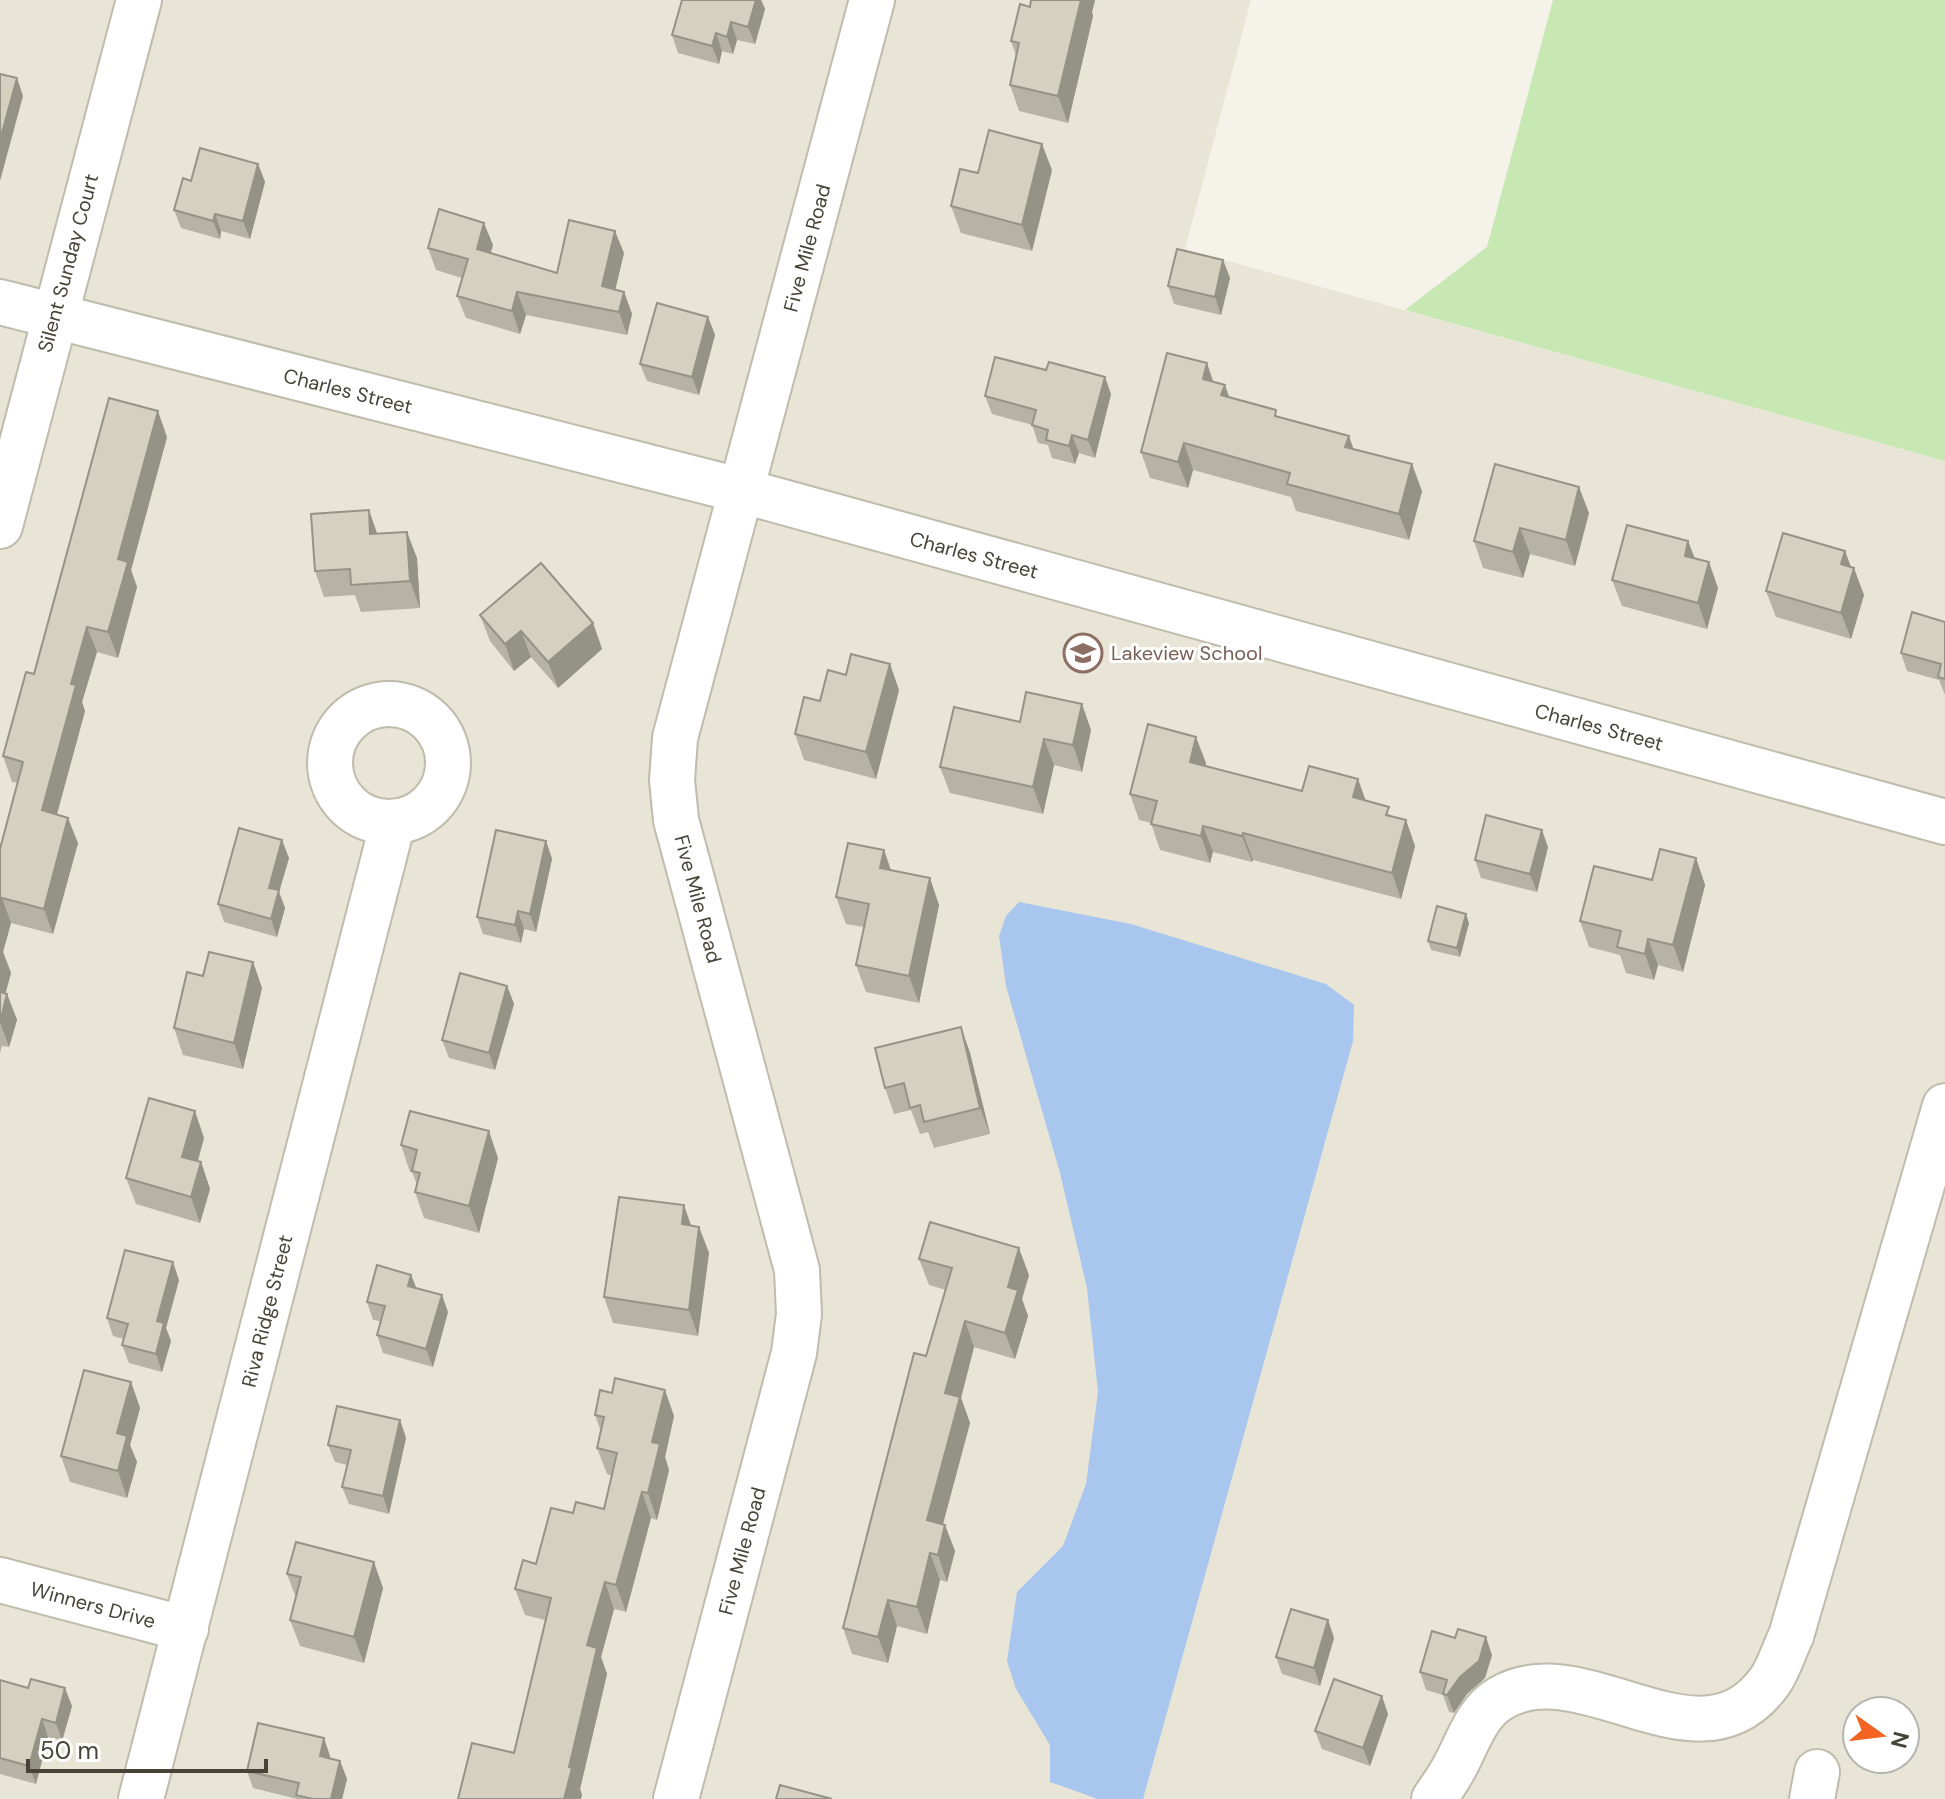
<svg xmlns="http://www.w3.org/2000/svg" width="1945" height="1799" viewBox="0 0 1945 1799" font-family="'DM Sans',sans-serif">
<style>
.residential{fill:#e8e5d7;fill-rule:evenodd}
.green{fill:#c7e7b3}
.water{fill:#a8c6ee}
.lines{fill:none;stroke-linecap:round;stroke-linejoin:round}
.minor-casing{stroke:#bfbcac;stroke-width:48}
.minor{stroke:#fff;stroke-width:44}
.wall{fill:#b7b3a4}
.shaded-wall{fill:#959286}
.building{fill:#d5d0bf;stroke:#959286;stroke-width:2}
.labels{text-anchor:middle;stroke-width:6;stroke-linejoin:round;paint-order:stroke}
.street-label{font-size:20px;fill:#474437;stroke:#fff}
.education-label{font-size:20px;fill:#785e54;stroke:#fff;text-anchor:start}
</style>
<rect width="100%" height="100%" fill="#f4f2e9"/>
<path class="residential" d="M 0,0 L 1251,0 L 1185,249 L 1945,461 L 1945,1799 L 0,1799 ZM 1857,1711 L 1905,1711 L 1905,1759 L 1857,1759 Z"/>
<path class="green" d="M 1553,0 L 1945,0 L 1945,461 L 1405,310 L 1487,247 Z"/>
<path class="water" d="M 1019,902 L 1131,924 L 1326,984 L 1354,1005 L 1353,1041 L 1143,1799 L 1098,1799 L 1050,1782 L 1050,1745 L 1016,1689 L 1007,1661 L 1017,1592 L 1063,1546 L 1086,1484 L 1098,1392 L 1087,1288 L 1060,1173 L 1006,986 L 999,936 L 1006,916 Z"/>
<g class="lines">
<defs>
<g id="minor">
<path d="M 0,302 L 743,491 L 1945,822"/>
<path d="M 0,526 L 139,0"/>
<circle cx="389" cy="763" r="59"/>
<path d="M 0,1580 L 186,1629"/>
<path d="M 141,1799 L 393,822"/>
<path d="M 676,1799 L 794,1353 L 799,1314 L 797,1270 L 676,820 L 672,780 L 675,738 L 872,0"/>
<path d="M 1434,1799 C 1441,1789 1448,1779 1454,1768 C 1467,1745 1476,1712 1501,1698 C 1585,1649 1700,1779 1770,1681 C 1779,1668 1784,1650 1791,1636 L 1945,1106"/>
<path d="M 1812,1799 L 1817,1772"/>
</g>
</defs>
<use href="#minor" class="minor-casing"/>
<use href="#minor" class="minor"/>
</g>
<g class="wall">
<path d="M 682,0 L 761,0 L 765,9 L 755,44 L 737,40 L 733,54 L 722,51 L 719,64 L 678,53 L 672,35 Z"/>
<path d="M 1031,0 L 1095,0 L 1092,12 L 1093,16 L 1068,123 L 1019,111 L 1010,85 L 1016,56 L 1011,41 L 1030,7 Z"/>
<path d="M 258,164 L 265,182 L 250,239 L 221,231 L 220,239 L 181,228 L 174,210 Z"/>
<path d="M 1052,170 L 1032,251 L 961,233 L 951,206 L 978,173 Z"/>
<path d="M 493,245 L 490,253 L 557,273 L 624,253 L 615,289 L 624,292 L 632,314 L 627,335 L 526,315 L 520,334 L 466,318 L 457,296 L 462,278 L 436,270 L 428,248 Z"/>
<path d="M 1223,260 L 1230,278 L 1221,315 L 1174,304 L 1168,286 Z"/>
<path d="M 708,317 L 715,335 L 699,395 L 647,381 L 640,364 Z"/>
<path d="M 1214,382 L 1229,397 L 1353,449 L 1422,491 L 1409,540 L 1296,511 L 1291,497 L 1193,470 L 1188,488 L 1150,478 L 1141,452 Z"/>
<path d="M 1111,394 L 1095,458 L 1079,453 L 1075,464 L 1052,458 L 1048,445 L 1038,443 L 1032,425 L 992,414 L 985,396 Z"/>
<path d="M 167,437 L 131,570 L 137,587 L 118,658 L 97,652 L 82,702 L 85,711 L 57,814 L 78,843 L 53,934 L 11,923 L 3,952 L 11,973 L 5,994 L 7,994 L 17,1020 L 9,1047 L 2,1046 L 0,1053 L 0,849 L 18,783 L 12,782 L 3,756 L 34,674 Z"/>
<path d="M 1495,464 L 1589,513 L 1575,566 L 1530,554 L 1523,578 L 1483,568 L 1474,541 Z"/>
<path d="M 377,534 L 417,558 L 420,608 L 361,612 L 355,595 L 324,597 L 315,571 Z"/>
<path d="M 1688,541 L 1695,558 L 1718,588 L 1707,629 L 1622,606 L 1612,580 Z"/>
<path d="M 1845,551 L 1851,567 L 1864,595 L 1851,639 L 1776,617 L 1766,591 Z"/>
<path d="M 480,615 L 593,623 L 602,649 L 558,688 L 531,657 L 514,671 L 490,641 Z"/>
<path d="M 1945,622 L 1945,695 L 1939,680 L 1907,671 L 1901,653 Z"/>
<path d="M 899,690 L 876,779 L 804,760 L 795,734 L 820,701 Z"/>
<path d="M 1020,722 L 1091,730 L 1082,772 L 1054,765 L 1043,814 L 950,793 L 940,767 Z"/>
<path d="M 1206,763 L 1205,766 L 1302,791 L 1358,779 L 1366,801 L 1392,816 L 1415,846 L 1401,899 L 1253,860 L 1252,862 L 1213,852 L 1210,863 L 1160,850 L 1151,823 L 1139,820 L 1130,794 Z"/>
<path d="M 546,841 L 552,859 L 536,932 L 524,929 L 521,943 L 483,934 L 477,917 Z"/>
<path d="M 1548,847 L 1537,892 L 1481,878 L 1475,860 Z"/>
<path d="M 884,850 L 891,870 L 939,905 L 919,1003 L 866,992 L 856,965 L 864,927 L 846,924 L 836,897 Z"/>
<path d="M 289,858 L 279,892 L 285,908 L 277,937 L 224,922 L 218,904 Z"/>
<path d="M 1696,858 L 1705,885 L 1683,972 L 1658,965 L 1654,980 L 1626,973 L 1620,955 L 1589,947 L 1580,921 L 1652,880 Z"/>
<path d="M 1469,923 L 1460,957 L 1431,950 L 1428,941 Z"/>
<path d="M 253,962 L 262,988 L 243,1069 L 183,1055 L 174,1028 L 203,976 Z"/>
<path d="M 507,986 L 514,1004 L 495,1070 L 449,1058 L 442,1040 Z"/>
<path d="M 961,1027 L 970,1053 L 990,1134 L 934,1148 L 928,1132 L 920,1134 L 911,1110 L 894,1114 L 885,1088 Z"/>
<path d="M 204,1138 L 198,1162 L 201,1162 L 210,1189 L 200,1223 L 136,1204 L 126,1178 Z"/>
<path d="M 401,1145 L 498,1158 L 479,1233 L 424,1218 L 415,1192 L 417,1185 L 412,1172 L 410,1172 Z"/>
<path d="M 691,1226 L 699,1227 L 709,1253 L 698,1336 L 613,1323 L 604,1297 Z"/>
<path d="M 919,1259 L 1029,1275 L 1022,1299 L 1028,1316 L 1015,1359 L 974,1347 L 961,1398 L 970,1423 L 943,1524 L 955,1551 L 947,1582 L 940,1580 L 927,1634 L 897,1626 L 888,1663 L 852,1654 L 843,1628 L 946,1290 L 929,1285 Z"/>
<path d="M 411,1275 L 416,1288 L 448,1312 L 433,1367 L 383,1353 L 377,1335 L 380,1321 L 373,1320 L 367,1302 Z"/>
<path d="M 179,1280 L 166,1328 L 171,1341 L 162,1372 L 129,1363 L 122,1345 L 124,1339 L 113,1336 L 107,1318 Z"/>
<path d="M 131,1382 L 140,1408 L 130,1445 L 137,1462 L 127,1498 L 70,1482 L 61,1456 Z"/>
<path d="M 595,1415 L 674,1416 L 665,1457 L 669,1470 L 657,1520 L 651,1518 L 626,1612 L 614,1609 L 601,1657 L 607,1674 L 580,1789 L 582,1795 L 514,1753 L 545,1620 L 525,1615 L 515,1589 L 536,1564 L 573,1513 L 604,1509 L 612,1476 L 607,1474 L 597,1448 L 601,1432 Z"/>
<path d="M 400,1420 L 406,1438 L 389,1514 L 349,1504 L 342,1487 L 347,1465 L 335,1462 L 328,1445 Z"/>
<path d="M 287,1574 L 383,1588 L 364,1663 L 300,1646 L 290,1620 L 296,1598 Z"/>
<path d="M 1328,1620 L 1334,1638 L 1320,1686 L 1282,1674 L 1276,1657 Z"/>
<path d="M 1492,1655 L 1485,1678 L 1467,1694 L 1454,1713 L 1449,1712 L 1443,1695 L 1426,1690 L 1420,1672 Z"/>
<path d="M 0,1680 L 72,1706 L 62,1741 L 48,1737 L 36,1784 L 0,1774 Z"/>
<path d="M 1388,1714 L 1370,1766 L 1322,1749 L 1315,1731 Z"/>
<path d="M 330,1756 L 330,1758 L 340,1761 L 347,1779 L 342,1799 L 297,1799 L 253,1788 L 247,1771 Z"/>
</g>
<g class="shaded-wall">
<path d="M 756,0 L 761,0 L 765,9 L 755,44 L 748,27 Z"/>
<path d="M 1081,0 L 1095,0 L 1092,12 L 1093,16 L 1068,123 L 1058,96 Z"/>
<path d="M 731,22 L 737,40 L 733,54 L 727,37 Z"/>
<path d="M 716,33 L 722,51 L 719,64 L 712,46 Z"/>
<path d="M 17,78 L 23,96 L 0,181 L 0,140 Z"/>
<path d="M 1042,144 L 1052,170 L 1032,251 L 1022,225 Z"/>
<path d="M 258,164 L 265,182 L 250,239 L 243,221 Z"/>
<path d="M 215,214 L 221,231 L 220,239 L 213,221 Z"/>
<path d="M 484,223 L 493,245 L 485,272 L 477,249 Z"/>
<path d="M 615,231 L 624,253 L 611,308 L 602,286 Z"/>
<path d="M 1223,260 L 1230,278 L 1221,315 L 1215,297 Z"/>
<path d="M 517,292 L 526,315 L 520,334 L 512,311 Z"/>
<path d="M 624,292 L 632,314 L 627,335 L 619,312 Z"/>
<path d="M 708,317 L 715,335 L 699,395 L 692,377 Z"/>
<path d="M 1207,363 L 1216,390 L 1203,379 Z"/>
<path d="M 1105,377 L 1111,394 L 1095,458 L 1088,440 Z"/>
<path d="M 1225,385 L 1234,411 L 1221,395 Z"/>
<path d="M 158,411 L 167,437 L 131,570 L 137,587 L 118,658 L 108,632 L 118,559 Z"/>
<path d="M 1072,435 L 1079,453 L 1075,464 L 1069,446 Z"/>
<path d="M 1349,436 L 1358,462 L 1345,447 Z"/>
<path d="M 1184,443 L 1193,470 L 1188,488 L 1178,462 Z"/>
<path d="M 1412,464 L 1422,491 L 1409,540 L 1399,514 Z"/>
<path d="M 1579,487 L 1589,513 L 1575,566 L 1566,540 Z"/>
<path d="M 369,510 L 378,536 L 370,534 Z"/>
<path d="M 1520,528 L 1530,554 L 1523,578 L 1513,552 Z"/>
<path d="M 407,532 L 417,558 L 420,608 L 410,581 Z"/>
<path d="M 1688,541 L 1698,568 L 1685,556 Z"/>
<path d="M 1845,551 L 1853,573 L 1854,568 L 1864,595 L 1851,639 L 1841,613 L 1841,564 Z"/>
<path d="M 1709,562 L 1718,588 L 1707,629 L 1698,603 Z"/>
<path d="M 593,623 L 602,649 L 558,688 L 548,662 Z"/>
<path d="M 87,627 L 97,652 L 82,702 L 85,711 L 51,836 L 42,810 L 71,684 Z"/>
<path d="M 521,631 L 531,657 L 514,671 L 505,644 Z"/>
<path d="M 890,664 L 899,690 L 876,779 L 866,752 Z"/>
<path d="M 1082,704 L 1091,730 L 1082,772 L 1073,745 Z"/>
<path d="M 1196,737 L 1206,763 L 1199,788 L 1190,762 Z"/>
<path d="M 1044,739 L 1054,765 L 1043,814 L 1033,787 Z"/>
<path d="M 1358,779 L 1367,805 L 1353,797 Z"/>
<path d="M 68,818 L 78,843 L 53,934 L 44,909 Z"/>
<path d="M 1406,820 L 1415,846 L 1401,899 L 1392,873 Z"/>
<path d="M 1203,826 L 1213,852 L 1210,863 L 1201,836 Z"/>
<path d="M 1542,830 L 1548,847 L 1537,892 L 1530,874 Z"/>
<path d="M 1243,833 L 1253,860 L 1252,862 L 1242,836 Z"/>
<path d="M 282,840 L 289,858 L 279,892 L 285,908 L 277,937 L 271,919 L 269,888 Z"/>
<path d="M 546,841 L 552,859 L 536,932 L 530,914 Z"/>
<path d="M 884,850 L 893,877 L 880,868 Z"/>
<path d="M 1696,858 L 1705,885 L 1683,972 L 1673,945 Z"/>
<path d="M 930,878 L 939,905 L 919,1003 L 909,976 Z"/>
<path d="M 2,898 L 11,923 L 3,952 L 11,973 L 0,1014 L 0,904 Z"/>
<path d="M 518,911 L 524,929 L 521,943 L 515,925 Z"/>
<path d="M 1466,914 L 1469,923 L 1460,957 L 1457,948 Z"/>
<path d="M 1648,939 L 1658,965 L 1654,980 L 1645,954 Z"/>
<path d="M 253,962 L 262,988 L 243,1069 L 234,1043 Z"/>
<path d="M 507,986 L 514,1004 L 495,1070 L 489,1053 Z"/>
<path d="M 7,994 L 17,1020 L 9,1047 L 0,1022 Z"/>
<path d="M 961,1027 L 970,1053 L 990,1134 L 980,1108 Z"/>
<path d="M 195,1111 L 204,1138 L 191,1183 L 182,1157 Z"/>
<path d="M 489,1131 L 498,1158 L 479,1233 L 469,1206 Z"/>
<path d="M 201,1162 L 210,1189 L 200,1223 L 191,1197 Z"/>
<path d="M 684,1205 L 693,1231 L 682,1224 Z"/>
<path d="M 699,1227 L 709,1253 L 698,1336 L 689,1310 Z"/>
<path d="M 1019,1248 L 1029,1275 L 1022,1299 L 1028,1316 L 1015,1359 L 1005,1333 L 1008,1287 Z"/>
<path d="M 173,1262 L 179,1280 L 166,1328 L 171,1341 L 162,1372 L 156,1354 L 157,1321 Z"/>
<path d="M 411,1275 L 418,1292 L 408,1286 Z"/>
<path d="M 442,1295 L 448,1312 L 433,1367 L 426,1349 Z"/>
<path d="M 965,1321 L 974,1347 L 961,1398 L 970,1423 L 937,1546 L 927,1520 L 945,1393 Z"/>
<path d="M 131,1382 L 140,1408 L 130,1445 L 137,1462 L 127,1498 L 118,1471 L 117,1433 Z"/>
<path d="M 665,1390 L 674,1416 L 665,1457 L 669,1470 L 657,1520 L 648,1493 L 652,1442 Z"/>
<path d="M 400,1420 L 406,1438 L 389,1514 L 383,1496 Z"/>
<path d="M 642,1492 L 651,1518 L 626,1612 L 616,1585 Z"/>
<path d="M 945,1525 L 955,1551 L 947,1582 L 938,1555 Z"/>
<path d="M 930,1553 L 940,1580 L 927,1634 L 917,1607 Z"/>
<path d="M 374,1562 L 383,1588 L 364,1663 L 354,1637 Z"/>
<path d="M 605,1582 L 614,1609 L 601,1657 L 607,1674 L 580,1789 L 582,1795 L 581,1799 L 564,1799 L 587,1645 Z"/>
<path d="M 888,1600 L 897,1626 L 888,1663 L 878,1637 Z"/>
<path d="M 1328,1620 L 1334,1638 L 1320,1686 L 1314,1668 Z"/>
<path d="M 1486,1637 L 1492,1655 L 1485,1678 L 1467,1694 L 1454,1713 L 1447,1695 Z"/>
<path d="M 65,1688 L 72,1706 L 62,1741 L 56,1723 Z"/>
<path d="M 1382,1696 L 1388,1714 L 1370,1766 L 1363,1748 Z"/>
<path d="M 42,1719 L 48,1737 L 36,1784 L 29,1766 Z"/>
<path d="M 324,1738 L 330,1756 L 326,1774 L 320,1756 Z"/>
<path d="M 340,1761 L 347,1779 L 342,1799 L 331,1799 Z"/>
</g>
<g class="building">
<path d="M 682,0 L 756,0 L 748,27 L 731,22 L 727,37 L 716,33 L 712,46 L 672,35 Z"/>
<path d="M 1031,0 L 1081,0 L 1058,96 L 1010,85 L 1019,43 L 1011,41 L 1020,4 L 1030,7 Z"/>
<path d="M 0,74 L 17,78 L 0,140 Z"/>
<path d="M 989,130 L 1042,144 L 1022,225 L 951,206 L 960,169 L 978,173 Z"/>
<path d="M 200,148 L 258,164 L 243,221 L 215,214 L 213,221 L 174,210 L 183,178 L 191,181 Z"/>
<path d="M 439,209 L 484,223 L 477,249 L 557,273 L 569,220 L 615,231 L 602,286 L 624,292 L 619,312 L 517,292 L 512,311 L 457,296 L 468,259 L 428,248 Z"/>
<path d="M 1177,249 L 1223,260 L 1215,297 L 1168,286 Z"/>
<path d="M 657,303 L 708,317 L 692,377 L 640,364 Z"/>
<path d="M 1167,353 L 1207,363 L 1203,379 L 1225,385 L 1221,395 L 1276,410 L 1275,416 L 1349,436 L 1345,447 L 1412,464 L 1399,514 L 1287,484 L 1290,473 L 1184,443 L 1178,462 L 1141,452 Z"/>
<path d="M 995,357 L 1046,370 L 1049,362 L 1105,377 L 1088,440 L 1072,435 L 1069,446 L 1046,440 L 1048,430 L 1032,425 L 1036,410 L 985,396 Z"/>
<path d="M 109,398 L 158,411 L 118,559 L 128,562 L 108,632 L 87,627 L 71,684 L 76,685 L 42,810 L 68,818 L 44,909 L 2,898 L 0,904 L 0,849 L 23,762 L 3,756 L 26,672 L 34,674 Z"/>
<path d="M 1495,464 L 1579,487 L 1566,540 L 1520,528 L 1513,552 L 1474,541 Z"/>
<path d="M 369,510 L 370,534 L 407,532 L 410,581 L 351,585 L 350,569 L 315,571 L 311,514 Z"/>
<path d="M 1627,525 L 1688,541 L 1685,556 L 1709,562 L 1698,603 L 1612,580 Z"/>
<path d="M 1783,533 L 1845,551 L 1841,564 L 1854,568 L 1841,613 L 1766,591 Z"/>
<path d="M 541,563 L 593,623 L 548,662 L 521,631 L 505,644 L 480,615 Z"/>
<path d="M 1912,612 L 1945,622 L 1945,679 L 1938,677 L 1941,664 L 1901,653 Z"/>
<path d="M 851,654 L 890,664 L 866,752 L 795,734 L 804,697 L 820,701 L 828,670 L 846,675 Z"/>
<path d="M 1026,692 L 1082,704 L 1073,745 L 1044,739 L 1033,787 L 940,767 L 954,707 L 1020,722 Z"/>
<path d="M 1148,724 L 1196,737 L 1190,762 L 1302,791 L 1309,766 L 1358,779 L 1353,797 L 1389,807 L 1386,815 L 1406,820 L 1392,873 L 1243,833 L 1242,836 L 1203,826 L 1201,836 L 1151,824 L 1157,801 L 1130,794 Z"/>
<path d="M 1486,815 L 1542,830 L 1530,874 L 1475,860 Z"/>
<path d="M 239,828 L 282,840 L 269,888 L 279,890 L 271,919 L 218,904 Z"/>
<path d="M 496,830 L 546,841 L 530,914 L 518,911 L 515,925 L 477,917 Z"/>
<path d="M 848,843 L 884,850 L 880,868 L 930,878 L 909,976 L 856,965 L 869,904 L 836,897 Z"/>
<path d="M 1660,849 L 1696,858 L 1673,945 L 1648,939 L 1645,954 L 1617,947 L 1621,931 L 1580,921 L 1594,866 L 1652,880 Z"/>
<path d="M 1437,906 L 1466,914 L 1457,948 L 1428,941 Z"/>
<path d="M 209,952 L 253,962 L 234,1043 L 174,1028 L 187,972 L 203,976 Z"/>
<path d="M 460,973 L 507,986 L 489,1053 L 442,1040 Z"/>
<path d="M 0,992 L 7,994 L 0,1022 Z"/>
<path d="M 961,1027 L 980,1108 L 924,1122 L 920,1105 L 910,1108 L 904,1083 L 885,1088 L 875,1048 Z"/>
<path d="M 149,1098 L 195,1111 L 182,1157 L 201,1162 L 191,1197 L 126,1178 Z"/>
<path d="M 410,1111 L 489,1131 L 469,1206 L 415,1192 L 420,1173 L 412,1171 L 417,1150 L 401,1145 Z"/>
<path d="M 619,1197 L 684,1205 L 682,1224 L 699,1227 L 689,1310 L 604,1297 Z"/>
<path d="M 930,1222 L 1019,1248 L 1008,1287 L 1018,1290 L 1005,1333 L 965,1321 L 945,1393 L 960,1397 L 927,1520 L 945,1525 L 938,1555 L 930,1553 L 917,1607 L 888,1600 L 878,1637 L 843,1628 L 914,1353 L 926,1356 L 952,1268 L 919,1259 Z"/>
<path d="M 125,1250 L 173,1262 L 157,1321 L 164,1323 L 156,1354 L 122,1345 L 128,1324 L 107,1318 Z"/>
<path d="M 377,1265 L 411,1275 L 408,1286 L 442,1295 L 426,1349 L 377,1335 L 385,1306 L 367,1302 Z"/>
<path d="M 84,1370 L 131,1382 L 117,1433 L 127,1436 L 118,1471 L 61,1456 Z"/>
<path d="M 615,1378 L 665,1390 L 652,1442 L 660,1444 L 648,1493 L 642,1492 L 616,1585 L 605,1582 L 587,1645 L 597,1648 L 569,1767 L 572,1768 L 564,1799 L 458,1799 L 472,1743 L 514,1753 L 551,1598 L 515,1589 L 523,1560 L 536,1564 L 551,1508 L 573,1513 L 576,1502 L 604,1509 L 617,1453 L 597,1448 L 604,1417 L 595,1415 L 600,1390 L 612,1393 Z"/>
<path d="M 337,1406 L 400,1420 L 383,1496 L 342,1487 L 351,1450 L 328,1445 Z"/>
<path d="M 296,1542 L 374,1562 L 354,1637 L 290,1620 L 301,1577 L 287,1574 Z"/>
<path d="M 1291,1609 L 1328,1620 L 1314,1668 L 1276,1657 Z"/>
<path d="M 1458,1629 L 1486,1637 L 1479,1661 L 1460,1677 L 1447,1695 L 1443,1694 L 1447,1680 L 1420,1672 L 1432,1631 L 1455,1638 Z"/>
<path d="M 31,1679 L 65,1688 L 56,1723 L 42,1719 L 29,1766 L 0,1758 L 0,1680 L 28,1688 Z"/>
<path d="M 1334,1679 L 1382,1696 L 1363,1748 L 1315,1731 Z"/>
<path d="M 258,1723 L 324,1738 L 320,1756 L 340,1761 L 331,1799 L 313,1799 L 296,1795 L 299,1783 L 247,1771 Z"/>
<path d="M 780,1785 L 832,1799 L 776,1799 Z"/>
</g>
<defs>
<symbol id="school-ring" viewBox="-11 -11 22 22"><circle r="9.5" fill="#fff" stroke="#8d6e63" stroke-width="1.5"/><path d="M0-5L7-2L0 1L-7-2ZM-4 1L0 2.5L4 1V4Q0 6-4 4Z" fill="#8d6e63"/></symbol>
</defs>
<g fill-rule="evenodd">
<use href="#school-ring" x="1061" y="631" width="44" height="44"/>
</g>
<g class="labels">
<g class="street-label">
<text transform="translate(807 248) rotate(-75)" y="7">Five Mile Road</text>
<text transform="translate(68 263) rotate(-75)" y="7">Silent Sunday Court</text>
<text transform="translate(348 391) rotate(14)" y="7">Charles Street</text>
<text transform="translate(974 555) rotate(15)" y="7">Charles Street</text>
<text transform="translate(1599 727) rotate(15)" y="7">Charles Street</text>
<text transform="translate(698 899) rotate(75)" y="7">Five Mile Road</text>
<text transform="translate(267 1311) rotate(-76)" y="7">Riva Ridge Street</text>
<text transform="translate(742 1551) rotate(-75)" y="7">Five Mile Road</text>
<text transform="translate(93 1605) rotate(15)" y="7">Winners Drive</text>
</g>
<g class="education-label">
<text x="1111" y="660">Lakeview School</text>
</g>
</g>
<g transform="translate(1881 1735) rotate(104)"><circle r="38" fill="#ffffff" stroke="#b5b4af" stroke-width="2"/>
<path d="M0-6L14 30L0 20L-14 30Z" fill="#f36321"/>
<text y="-12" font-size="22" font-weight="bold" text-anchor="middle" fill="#474437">N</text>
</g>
<path d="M28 1759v12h238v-12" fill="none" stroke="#474437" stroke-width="4"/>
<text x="40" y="1759" font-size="24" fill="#474437" stroke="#ffffff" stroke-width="6" paint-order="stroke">50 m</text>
</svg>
